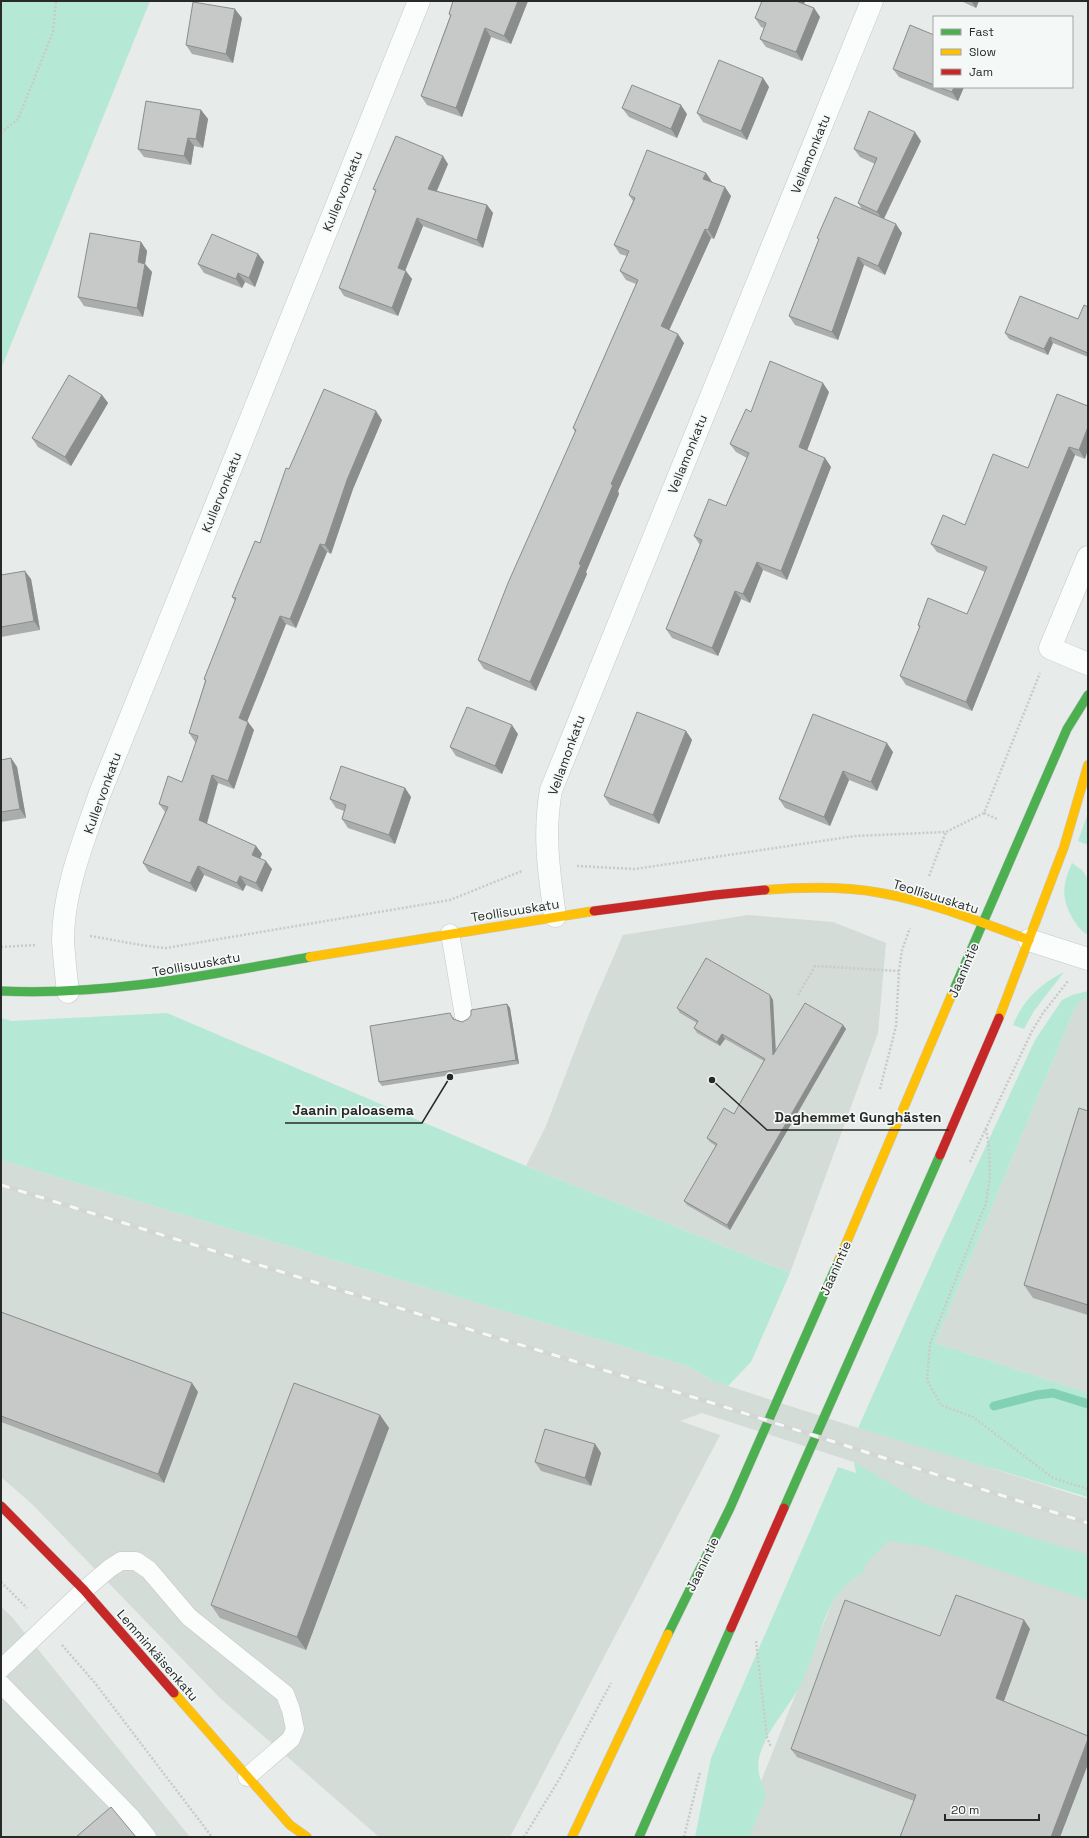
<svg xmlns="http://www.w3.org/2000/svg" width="1089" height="1838" viewBox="0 0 1089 1838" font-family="'Space Grotesk',sans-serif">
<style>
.built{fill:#d3dcd7}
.green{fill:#b6e9d5}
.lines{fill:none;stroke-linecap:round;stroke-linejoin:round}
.stream{stroke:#82d1b4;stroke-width:9}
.lane-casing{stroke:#c5c8c7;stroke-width:19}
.street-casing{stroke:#c5c8c7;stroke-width:23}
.fast-casing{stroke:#c5c8c7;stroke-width:10}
.slow-casing{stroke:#c5c8c7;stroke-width:10}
.jam-casing{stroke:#c5c8c7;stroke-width:10}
.path{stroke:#c9caca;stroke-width:2.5;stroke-dasharray:2 2;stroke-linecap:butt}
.lane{stroke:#fbfcfc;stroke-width:18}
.street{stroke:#fbfcfc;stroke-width:22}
.fast{stroke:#4caf50;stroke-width:9}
.slow{stroke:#ffc107;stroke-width:9}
.jam{stroke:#c62828;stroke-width:9}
.rail-casing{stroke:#d4d5d5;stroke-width:4.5}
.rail{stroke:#f4f9f7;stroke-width:3;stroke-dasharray:9;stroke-linecap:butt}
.wall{fill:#abadac}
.shaded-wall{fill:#8b8d8c}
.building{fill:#c7c9c8;stroke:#8b8d8c}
.labels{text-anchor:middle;stroke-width:3.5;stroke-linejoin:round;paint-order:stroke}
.street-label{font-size:13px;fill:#282a29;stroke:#f4f9f7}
.leader{fill:none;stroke:#282a29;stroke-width:1.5}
.callout-dot{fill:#282a29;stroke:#f4f9f7;stroke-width:1.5}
.callout-label{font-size:14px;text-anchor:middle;font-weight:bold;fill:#282a29;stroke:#f4f9f7;stroke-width:3.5;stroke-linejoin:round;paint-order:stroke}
</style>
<rect width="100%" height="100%" fill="#e7ebe9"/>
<g class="built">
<path d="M 748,915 L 833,922 L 886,943 L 878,1033 L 790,1273 L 526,1166 L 546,1126 L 588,1016 L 623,935 Z"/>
<path d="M 1088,997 L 1088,1393 L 935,1343 L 1074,1010 L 1078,1003 Z"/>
<path d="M 1,1160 L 688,1366 L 713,1381 L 858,1428 L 897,1438 L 1088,1499 L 1088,1837 L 739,1837 L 881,1479 L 854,1462 L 702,1413 L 680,1421 L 720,1435 L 510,1837 L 379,1837 L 220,1698 L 32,1504 L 1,1477 Z"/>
<path d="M 1,1607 L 11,1616 L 190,1837 L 1,1837 Z"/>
</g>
<g class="green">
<path d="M 1,1 L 150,1 L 1,369 Z"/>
<path d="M 1088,813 L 1088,845 L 1078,841 Z"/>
<path d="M 1072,863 L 1082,870 L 1088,879 L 1088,932 L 1086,934 C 1073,924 1061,901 1065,884 C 1066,877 1069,870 1072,863 Z"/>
<path d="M 1064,972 L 1034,1011 L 1024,1029 L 1013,1025 C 1023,1000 1040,984 1064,972 Z"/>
<path d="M 1088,991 L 1088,997 L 1078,1003 L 1074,1010 L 935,1343 L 1088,1393 L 1088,1497 L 858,1428 L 934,1258 L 1035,1040 L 1062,1000 L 1072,995 Z"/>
<path d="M 167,1013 L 526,1166 L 790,1273 L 751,1362 L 728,1386 L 713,1381 L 688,1366 L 1,1160 L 1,1018 L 12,1021 Z"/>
<path d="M 854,1462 L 925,1504 L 1088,1555 L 1088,1600 L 925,1546 L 888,1541 L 866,1564 L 864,1572 C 851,1579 841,1588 833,1601 C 818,1628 814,1662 798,1689 C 786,1711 765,1732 759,1758 C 756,1770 762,1785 766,1796 L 749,1837 L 695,1837 L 711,1758 L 838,1467 L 856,1473 Z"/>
</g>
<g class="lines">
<path class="stream" d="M 994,1406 L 1037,1395 L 1053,1393 L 1088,1404"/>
<defs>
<g id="lane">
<path d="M 450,933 L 464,1016"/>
<path d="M 1,1669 L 84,1590 L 110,1568 L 121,1561 L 136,1561 L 149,1570 L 189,1617 L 285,1694 L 291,1710 L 295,1729 L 291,1739 L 247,1777"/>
<path d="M 1,1684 L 130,1816 L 147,1837"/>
</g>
<g id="street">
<path d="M 1088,557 L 1050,648 L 1088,664"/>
<path d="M 555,916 C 549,873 543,834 551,790 L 872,1"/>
<path d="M 1029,940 L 1088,959"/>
<path d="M 68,992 C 66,975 64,958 63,940 C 63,890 84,840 100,793 L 419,1"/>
</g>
<g id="fast">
<path d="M 1,991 C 106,996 207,975 310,957"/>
<path d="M 952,994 L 1067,729 L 1088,695"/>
<path d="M 784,1508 L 940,1155"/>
<path d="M 668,1634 L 730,1508 L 839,1260"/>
<path d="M 639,1837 L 731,1628"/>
</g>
<g id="slow">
<path d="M 765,890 C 803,887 843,886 881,893 C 932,902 980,922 1029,940"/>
<path d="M 310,957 L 594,911"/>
<path d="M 999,1018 L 1064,847 L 1088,765"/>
<path d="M 839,1260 L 952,994"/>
<path d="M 174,1693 L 290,1825 L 307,1837"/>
<path d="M 572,1837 L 668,1634"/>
</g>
<g id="jam">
<path d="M 594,911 L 715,895 L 765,890"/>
<path d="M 940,1155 L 999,1018"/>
<path d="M 1,1506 L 84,1590 L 174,1693"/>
<path d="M 731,1628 L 784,1508"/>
</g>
</defs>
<use href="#lane" class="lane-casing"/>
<use href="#street" class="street-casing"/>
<use href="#fast" class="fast-casing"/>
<use href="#slow" class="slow-casing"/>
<use href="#jam" class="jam-casing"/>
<g class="path">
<path d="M 1,133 L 18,119 L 53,32 L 56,1"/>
<path d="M 984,813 L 997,819"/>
<path d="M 577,866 L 635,869 L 855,836 L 946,832 L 984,813 L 1040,673"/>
<path d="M 929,876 L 946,832"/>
<path d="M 90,936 C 116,940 140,946 166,948 L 450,900 L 522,871"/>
<path d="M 1,947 L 36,945"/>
<path d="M 798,995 L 815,966 L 899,971"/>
<path d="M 880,1089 L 896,1026 L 899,971 L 902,950 L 910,928"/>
<path d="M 986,1129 L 989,1147 L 990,1176 L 986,1203 L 930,1344 L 927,1380 L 941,1405 L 973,1417 L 1053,1478 L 1088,1489"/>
<path d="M 970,1162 L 1032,1031 L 1043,1013 L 1068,981"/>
<path d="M 1,1582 L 27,1608"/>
<path d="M 756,1641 L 767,1737 L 771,1747"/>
<path d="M 62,1645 L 95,1683 L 212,1837"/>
<path d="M 524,1837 L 560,1778 L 611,1683"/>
<path d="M 684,1837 L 700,1772"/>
</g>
<use href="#lane" class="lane"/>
<use href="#street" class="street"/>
<use href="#fast" class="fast"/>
<use href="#slow" class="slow"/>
<use href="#jam" class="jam"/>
<defs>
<path id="rail" d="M 1,1185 L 379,1302 L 706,1401 L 1088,1523"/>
</defs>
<use href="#rail" class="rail-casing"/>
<use href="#rail" class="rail"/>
</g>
<g class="wall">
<path d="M 453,1 L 528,1 L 511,44 L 491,37 L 462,117 L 427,105 L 421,96 L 450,16 L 449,14 Z"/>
<path d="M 762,1 L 805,1 L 804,4 L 814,8 L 820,17 L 802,61 L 766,47 L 760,39 L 764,28 L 761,27 L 755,18 Z"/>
<path d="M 961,1 L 979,1 L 976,8 Z"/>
<path d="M 242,18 L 233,63 L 192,54 L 186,45 Z"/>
<path d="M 934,35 L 934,87 L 964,87 L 958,101 L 899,77 L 893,69 Z"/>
<path d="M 763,78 L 769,87 L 747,140 L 703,122 L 697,113 Z"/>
<path d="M 622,108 L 687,114 L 677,138 L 629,117 Z"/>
<path d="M 201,110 L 208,119 L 203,148 L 194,146 L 191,165 L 144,157 L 138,149 Z"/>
<path d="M 921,141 L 884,219 L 902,233 L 885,275 L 864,265 L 838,340 L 795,325 L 789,316 L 819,240 L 817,238 L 862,209 L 858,203 L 875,164 L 860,157 L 854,149 Z"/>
<path d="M 448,164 L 437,191 L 487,205 L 493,213 L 483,248 L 423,226 L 405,271 L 412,279 L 398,316 L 344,296 L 339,288 L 376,192 L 373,189 Z"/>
<path d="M 706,173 L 712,182 L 731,196 L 714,239 L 711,238 L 669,330 L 684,343 L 618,491 L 619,494 L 586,572 L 587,574 L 536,691 L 484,669 L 478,660 L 575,432 L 573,428 L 636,284 L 626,280 L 620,271 L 627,256 L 620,254 L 614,245 L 633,201 L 629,195 Z"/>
<path d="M 141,242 L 147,251 L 145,264 L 152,272 L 143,317 L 84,306 L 78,297 Z"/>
<path d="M 258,254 L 264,262 L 255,287 L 245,282 L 242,288 L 204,273 L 198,264 Z"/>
<path d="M 1088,307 L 1088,357 L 1053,343 L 1048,355 L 1009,339 L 1005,333 L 1078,319 Z"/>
<path d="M 829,392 L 807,450 L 825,458 L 831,467 L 787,580 L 763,570 L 750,603 L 741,599 L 718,656 L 672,638 L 666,629 L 700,545 L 694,536 L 726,506 L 747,458 L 736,452 L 730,444 L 751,412 Z"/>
<path d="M 1057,394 L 1085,459 L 1075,455 L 972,711 L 906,685 L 900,676 L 919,628 L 918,625 L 967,614 L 985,572 L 937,552 L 931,544 L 965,525 L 1028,468 Z"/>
<path d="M 102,395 L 108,403 L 71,466 L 38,447 L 32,438 Z"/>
<path d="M 382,420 L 353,489 L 331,554 L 327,552 L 296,628 L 286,624 L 247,721 L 254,730 L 234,789 L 218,783 L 207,824 L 256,846 L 262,854 L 260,858 L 272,869 L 262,892 L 246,885 L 243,891 L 204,875 L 196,892 L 149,872 L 143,863 L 165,812 L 159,804 L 182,782 L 196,742 L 195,742 L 189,733 L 205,681 L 204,679 L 235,601 L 232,597 L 260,543 L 289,469 Z"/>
<path d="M 1,575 L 31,579 L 40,630 L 1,637 Z"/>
<path d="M 813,714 L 893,752 L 877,791 L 849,780 L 830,826 L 785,808 L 779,799 Z"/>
<path d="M 686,731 L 692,740 L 659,824 L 610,805 L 604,796 Z"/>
<path d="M 518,734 L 502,774 L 456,756 L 450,747 Z"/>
<path d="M 11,758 L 17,767 L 26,818 L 1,822 L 1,760 Z"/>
<path d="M 405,788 L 411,797 L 395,844 L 348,828 L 342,819 L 344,811 L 336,808 L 330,799 Z"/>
<path d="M 770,995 L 773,1000 L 776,1051 L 843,1025 L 846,1029 L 730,1230 L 687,1205 L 684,1201 L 716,1146 L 710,1142 L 707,1138 L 734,1114 L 764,1061 L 725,1039 L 720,1046 L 697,1033 L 694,1028 L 697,1023 L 680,1013 L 677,1008 Z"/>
<path d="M 507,1004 L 510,1008 L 519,1064 L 382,1086 L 379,1082 L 454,1017 L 454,1019 L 462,1022 Z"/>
<path d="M 1088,1111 L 1088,1315 L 1033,1298 L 1024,1285 Z"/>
<path d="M 1,1312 L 192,1383 L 198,1392 L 164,1483 L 1,1422 Z"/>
<path d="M 380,1415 L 389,1428 L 306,1650 L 220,1618 L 211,1605 Z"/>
<path d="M 595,1444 L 601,1453 L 591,1486 L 541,1471 L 535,1462 Z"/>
<path d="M 1024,1620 L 1030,1629 L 1004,1701 L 1088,1764 L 1060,1837 L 900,1837 L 914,1801 L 797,1757 L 791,1749 L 940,1636 Z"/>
</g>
<g class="shaded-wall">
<path d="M 518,1 L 528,1 L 511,44 L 504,36 Z"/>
<path d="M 796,1 L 805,1 L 802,10 Z"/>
<path d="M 971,1 L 979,1 L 976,8 Z"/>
<path d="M 814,8 L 820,17 L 802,61 L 796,52 Z"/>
<path d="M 235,9 L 242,18 L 233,63 L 226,54 Z"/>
<path d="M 485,28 L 491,37 L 462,117 L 456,108 Z"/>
<path d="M 763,78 L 769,87 L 747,140 L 741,131 Z"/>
<path d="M 954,87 L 964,87 L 958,101 L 952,92 Z"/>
<path d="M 681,105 L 687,114 L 677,138 L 671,129 Z"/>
<path d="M 201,110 L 208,119 L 203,148 L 196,139 Z"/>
<path d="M 915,132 L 921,141 L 883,220 L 877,212 Z"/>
<path d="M 188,138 L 194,146 L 191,165 L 184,156 Z"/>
<path d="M 443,156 L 448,164 L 434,197 L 428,189 Z"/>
<path d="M 706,173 L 712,182 L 710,188 L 703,179 Z"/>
<path d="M 725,187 L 731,196 L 714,239 L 708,230 Z"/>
<path d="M 487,205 L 493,213 L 483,248 L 477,240 Z"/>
<path d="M 417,218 L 423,226 L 403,276 L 398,268 Z"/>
<path d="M 896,224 L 902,233 L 885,275 L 878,266 Z"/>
<path d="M 705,229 L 711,238 L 667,335 L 661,326 Z"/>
<path d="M 141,242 L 147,251 L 144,271 L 138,262 Z"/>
<path d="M 258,254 L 264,262 L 255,287 L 249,278 Z"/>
<path d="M 858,257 L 864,265 L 838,340 L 832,332 Z"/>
<path d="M 145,264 L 152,272 L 143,317 L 137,308 Z"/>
<path d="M 406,271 L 412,279 L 398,316 L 392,308 Z"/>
<path d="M 238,273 L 245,282 L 242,288 L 236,279 Z"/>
<path d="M 678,334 L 684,343 L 618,491 L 619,494 L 586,572 L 587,574 L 536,691 L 530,682 L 611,484 Z"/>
<path d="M 1050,337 L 1053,343 L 1048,355 L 1044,349 Z"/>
<path d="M 823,383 L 829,392 L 805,456 L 799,447 Z"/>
<path d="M 102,395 L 108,403 L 71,466 L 65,457 Z"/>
<path d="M 376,411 L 382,420 L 353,489 L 331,554 L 325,545 L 347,480 Z"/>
<path d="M 1088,427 L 1088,450 L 1085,459 L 1079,450 Z"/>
<path d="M 1069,447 L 1075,455 L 972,711 L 966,702 Z"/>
<path d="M 825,458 L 831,467 L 787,580 L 781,571 Z"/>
<path d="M 320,544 L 327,552 L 296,628 L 290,619 Z"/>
<path d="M 757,562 L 763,570 L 750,603 L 743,594 Z"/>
<path d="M 25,571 L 31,579 L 40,630 L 34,621 Z"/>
<path d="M 735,591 L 741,599 L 718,656 L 712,648 Z"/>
<path d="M 280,616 L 286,624 L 245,727 L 239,718 Z"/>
<path d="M 248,722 L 254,730 L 234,789 L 228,781 Z"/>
<path d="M 512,725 L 518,734 L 502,774 L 495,766 Z"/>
<path d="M 686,731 L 692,740 L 659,824 L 653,815 Z"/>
<path d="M 887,743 L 893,752 L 877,791 L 871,782 Z"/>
<path d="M 11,758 L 17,767 L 26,818 L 20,809 Z"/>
<path d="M 843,771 L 849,780 L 830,826 L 824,817 Z"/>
<path d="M 212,775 L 218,783 L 205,829 L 199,820 Z"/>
<path d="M 405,788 L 411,797 L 395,844 L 389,835 Z"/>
<path d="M 256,846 L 262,854 L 258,863 L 252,855 Z"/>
<path d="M 266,861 L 272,869 L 262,892 L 256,883 Z"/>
<path d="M 198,866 L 204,875 L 196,892 L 190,883 Z"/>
<path d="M 240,876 L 246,885 L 243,891 L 237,883 Z"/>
<path d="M 770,995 L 773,1000 L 776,1060 L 773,1055 Z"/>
<path d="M 507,1004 L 510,1008 L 519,1064 L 516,1060 Z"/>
<path d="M 843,1025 L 846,1029 L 730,1230 L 727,1225 Z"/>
<path d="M 722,1034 L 725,1039 L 720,1046 L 717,1042 Z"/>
<path d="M 192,1383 L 198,1392 L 164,1483 L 158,1474 Z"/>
<path d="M 380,1415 L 389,1428 L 306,1650 L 297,1637 Z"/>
<path d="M 595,1444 L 601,1453 L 591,1486 L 585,1478 Z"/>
<path d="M 1024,1620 L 1030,1629 L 1002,1706 L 996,1698 Z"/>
<path d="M 1088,1739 L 1088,1764 L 1060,1837 L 1051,1837 Z"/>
</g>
<g class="building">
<path d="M 453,1 L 518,1 L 504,36 L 485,28 L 456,108 L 421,96 L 451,15 L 449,14 Z"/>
<path d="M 762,1 L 796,1 L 814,8 L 796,52 L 760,39 L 766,23 L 755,18 Z"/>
<path d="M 193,2 L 235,9 L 226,54 L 186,45 Z"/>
<path d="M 910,25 L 934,35 L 934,85 L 893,69 Z"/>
<path d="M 719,60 L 763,78 L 741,131 L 697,113 Z"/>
<path d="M 632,85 L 681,105 L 671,129 L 622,108 Z"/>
<path d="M 938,87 L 954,87 L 952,92 Z"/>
<path d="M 146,101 L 201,110 L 196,139 L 188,138 L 184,156 L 138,149 Z"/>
<path d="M 869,111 L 915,132 L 877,212 L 858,203 L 877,158 L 854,149 Z"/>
<path d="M 396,136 L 443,156 L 428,189 L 487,205 L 477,240 L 417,218 L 398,268 L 406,271 L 392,308 L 339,288 L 376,190 L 373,189 Z"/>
<path d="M 647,150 L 706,173 L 703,179 L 725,187 L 708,230 L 705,229 L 661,326 L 678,334 L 611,484 L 613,485 L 579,564 L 581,565 L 530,682 L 478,660 L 508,583 L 576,430 L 573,428 L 638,280 L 620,271 L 629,251 L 614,245 L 635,198 L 629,195 Z"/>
<path d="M 835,197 L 896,224 L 878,266 L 858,257 L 832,332 L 789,316 L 819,239 L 817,238 Z"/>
<path d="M 90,233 L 141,242 L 138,262 L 145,264 L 137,308 L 78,297 Z"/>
<path d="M 212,234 L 258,254 L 249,278 L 238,273 L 236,279 L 198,264 Z"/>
<path d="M 1020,296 L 1078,319 L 1084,305 L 1088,307 L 1088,353 L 1050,337 L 1044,349 L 1005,333 Z"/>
<path d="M 770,361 L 823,383 L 799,447 L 825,458 L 781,571 L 757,562 L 743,594 L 735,591 L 712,648 L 666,629 L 702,540 L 694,536 L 709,499 L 726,506 L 749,453 L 730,444 L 746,409 L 751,412 Z"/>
<path d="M 69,375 L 102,395 L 65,457 L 32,438 Z"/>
<path d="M 324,389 L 376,411 L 347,480 L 325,545 L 320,544 L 290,619 L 280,616 L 239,718 L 248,722 L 228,781 L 212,775 L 199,820 L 256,846 L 252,855 L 266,861 L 256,883 L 240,876 L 237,883 L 198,866 L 190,883 L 143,863 L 168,807 L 159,804 L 168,776 L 182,782 L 198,736 L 189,733 L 206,680 L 204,679 L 236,598 L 232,597 L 255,541 L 260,543 L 286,468 L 289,469 Z"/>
<path d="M 1057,394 L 1088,406 L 1088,427 L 1079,450 L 1069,447 L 966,702 L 900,676 L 920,626 L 918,625 L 928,598 L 967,614 L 987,567 L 931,544 L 943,515 L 965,525 L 993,454 L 1028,468 Z"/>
<path d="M 25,571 L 34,621 L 1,627 L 1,575 Z"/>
<path d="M 467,707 L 512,725 L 495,766 L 450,747 Z"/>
<path d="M 637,712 L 686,731 L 653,815 L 604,796 Z"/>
<path d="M 813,714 L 887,743 L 871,782 L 843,771 L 824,817 L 779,799 Z"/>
<path d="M 11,758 L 20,809 L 1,812 L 1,760 Z"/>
<path d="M 341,766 L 405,788 L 389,835 L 342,819 L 346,805 L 330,799 Z"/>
<path d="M 706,958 L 770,995 L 773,1055 L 805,1003 L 843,1025 L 727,1225 L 684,1201 L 717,1144 L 707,1138 L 724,1108 L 734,1114 L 765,1059 L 722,1034 L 717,1042 L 694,1028 L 698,1021 L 677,1008 Z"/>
<path d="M 507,1004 L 516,1060 L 379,1082 L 370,1026 L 450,1013 L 453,1019 L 462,1022 L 468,1019 L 471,1015 L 471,1010 Z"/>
<path d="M 1079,1108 L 1088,1111 L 1088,1305 L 1024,1285 Z"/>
<path d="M 1,1312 L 192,1383 L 158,1474 L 1,1416 Z"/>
<path d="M 294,1383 L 380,1415 L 297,1637 L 211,1605 Z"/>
<path d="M 545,1429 L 595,1444 L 585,1478 L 535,1462 Z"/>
<path d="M 956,1595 L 1024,1620 L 996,1698 L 1088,1736 L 1088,1739 L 1051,1837 L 900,1837 L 916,1795 L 791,1749 L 845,1600 L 940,1636 Z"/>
<path d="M 111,1807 L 136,1837 L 76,1837 Z"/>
</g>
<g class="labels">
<g class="street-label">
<text transform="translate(810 154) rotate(-68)" y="5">Vellamonkatu</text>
<text transform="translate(342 191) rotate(-68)" y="5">Kullervonkatu</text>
<text transform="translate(687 454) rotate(-68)" y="5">Vellamonkatu</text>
<text transform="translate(221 492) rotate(-68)" y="5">Kullervonkatu</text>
<text transform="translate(566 755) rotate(-70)" y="5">Vellamonkatu</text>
<text transform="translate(102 793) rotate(-70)" y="5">Kullervonkatu</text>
<text transform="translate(936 896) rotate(17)" y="5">Teollisuuskatu</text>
<text transform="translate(515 910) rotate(-9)" y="5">Teollisuuskatu</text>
<text transform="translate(196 964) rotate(-10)" y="5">Teollisuuskatu</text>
<text transform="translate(963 970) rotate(-67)" y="5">Jaanintie</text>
<text transform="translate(835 1268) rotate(-66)" y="5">Jaanintie</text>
<text transform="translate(702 1564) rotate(-64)" y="5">Jaanintie</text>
<text transform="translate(158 1655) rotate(49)" y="5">Lemminkäisenkatu</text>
</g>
</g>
<path class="leader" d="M450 1077L422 1123H285M712 1080L767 1130H949"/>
<g class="callout-dot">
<circle cx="450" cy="1077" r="4"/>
<circle cx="712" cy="1080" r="4"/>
</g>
<g class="callout-label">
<text x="353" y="1115">Jaanin paloasema</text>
<text x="858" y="1122">Daghemmet Gunghästen</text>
</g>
<rect width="1089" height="1838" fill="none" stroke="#282a29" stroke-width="4"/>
<rect x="933" y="16" width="140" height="72" fill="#f4f9f7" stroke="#a2a6a5"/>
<rect x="941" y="29" width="20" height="6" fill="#4caf50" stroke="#a2a6a5"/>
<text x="969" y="36" font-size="12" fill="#282a29">Fast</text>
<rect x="941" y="49" width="20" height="6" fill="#ffc107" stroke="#a2a6a5"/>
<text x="969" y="56" font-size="12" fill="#282a29">Slow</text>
<rect x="941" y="69" width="20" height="6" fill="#c62828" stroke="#a2a6a5"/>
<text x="969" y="76" font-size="12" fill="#282a29">Jam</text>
<path d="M945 1814v6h94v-6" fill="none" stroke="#282a29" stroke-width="2"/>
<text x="951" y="1814" font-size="12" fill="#282a29" stroke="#f4f9f7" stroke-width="3" paint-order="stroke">20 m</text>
</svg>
